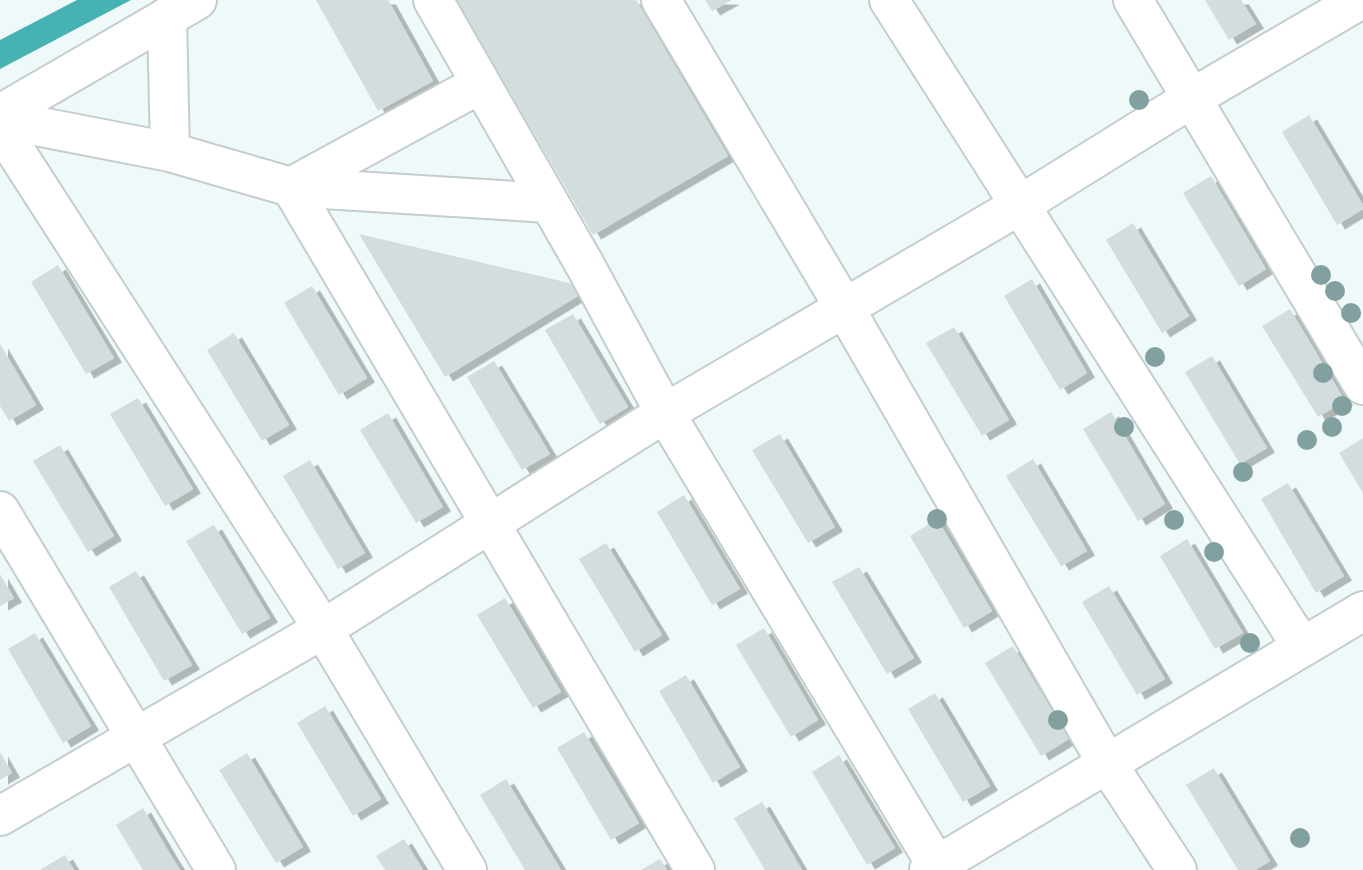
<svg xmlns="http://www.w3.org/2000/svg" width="1363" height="870" viewBox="0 0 1363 870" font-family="Lora,serif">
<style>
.water{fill:#46b2b4}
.building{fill:#d4dddd;filter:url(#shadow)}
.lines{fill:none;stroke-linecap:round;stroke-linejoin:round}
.minor-casing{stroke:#c4cdcd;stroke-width:42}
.minor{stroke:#fff;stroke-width:38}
.tree{fill:#82a0a0}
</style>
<defs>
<filter id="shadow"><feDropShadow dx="8" dy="4.5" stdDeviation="0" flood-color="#0004"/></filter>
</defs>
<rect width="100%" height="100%" fill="#f0f9f9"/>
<path class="water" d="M 77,0 L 131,0 L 0,69 L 0,40 Z"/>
<g class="building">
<path d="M 316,0 L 388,0 L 433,81 L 378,111 Z"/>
<path d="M 456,0 L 636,0 L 728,156 L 593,235 Z"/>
<path d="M 705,0 L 732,0 L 712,11 Z"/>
<path d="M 1205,0 L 1241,0 L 1256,24 L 1229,40 Z"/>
<path d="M 1309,115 L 1363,205 L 1363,209 L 1337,225 L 1282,132 Z"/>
<path d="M 1211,176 L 1266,269 L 1239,286 L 1183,193 Z"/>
<path d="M 1133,223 L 1189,316 L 1162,333 L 1106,240 Z"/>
<path d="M 359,234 L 591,288 L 445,377 Z"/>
<path d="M 58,265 L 114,358 L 86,374 L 31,282 Z"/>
<path d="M 1032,279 L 1087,373 L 1060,390 L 1004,296 Z"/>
<path d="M 312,286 L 367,378 L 339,395 L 284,303 Z"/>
<path d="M 1290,309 L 1345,401 L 1318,417 L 1262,326 Z"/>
<path d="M 573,314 L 628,407 L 600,424 L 545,330 Z"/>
<path d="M 954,327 L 1009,420 L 982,436 L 926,343 Z"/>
<path d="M 234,333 L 289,425 L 262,441 L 207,350 Z"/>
<path d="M 0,344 L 36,405 L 9,421 L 0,406 Z"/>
<path d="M 1212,356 L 1267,448 L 1240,464 L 1185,372 Z"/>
<path d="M 494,361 L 550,454 L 522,470 L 467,377 Z"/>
<path d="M 138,398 L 193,489 L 165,506 L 110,414 Z"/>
<path d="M 1111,412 L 1165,504 L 1138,521 L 1083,429 Z"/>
<path d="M 388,413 L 443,507 L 416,523 L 360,430 Z"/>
<path d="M 780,434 L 835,527 L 808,543 L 752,450 Z"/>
<path d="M 1363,438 L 1363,493 L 1339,453 Z"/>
<path d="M 60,445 L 114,536 L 88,552 L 33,461 Z"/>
<path d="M 1033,459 L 1087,551 L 1061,566 L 1006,476 Z"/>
<path d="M 310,460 L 365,553 L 338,569 L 283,476 Z"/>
<path d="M 1288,483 L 1344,576 L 1316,593 L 1261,499 Z"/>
<path d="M 684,495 L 740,589 L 712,605 L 657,512 Z"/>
<path d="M 937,519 L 992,611 L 964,628 L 910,536 Z"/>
<path d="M 214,525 L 270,618 L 242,634 L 186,541 Z"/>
<path d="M 1187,539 L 1243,633 L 1215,649 L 1160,556 Z"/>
<path d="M 606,543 L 662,635 L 635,652 L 579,559 Z"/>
<path d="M 859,567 L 914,658 L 887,674 L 832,582 Z"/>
<path d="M 136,571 L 192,665 L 164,681 L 109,587 Z"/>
<path d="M 0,574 L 14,598 L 0,606 Z"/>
<path d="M 1109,586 L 1165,679 L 1137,695 L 1082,602 Z"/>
<path d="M 505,598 L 561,692 L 533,708 L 477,615 Z"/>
<path d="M 764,628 L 818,720 L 791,737 L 736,645 Z"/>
<path d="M 35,633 L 91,726 L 63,743 L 8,649 Z"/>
<path d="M 1013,646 L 1069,739 L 1041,756 L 985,663 Z"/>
<path d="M 686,675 L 740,767 L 713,783 L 659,691 Z"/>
<path d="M 935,693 L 990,786 L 963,802 L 908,709 Z"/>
<path d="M 325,706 L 381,799 L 353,816 L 297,723 Z"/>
<path d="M 584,732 L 639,823 L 611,840 L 557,748 Z"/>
<path d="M 0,752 L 12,773 L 0,780 Z"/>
<path d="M 247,753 L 303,847 L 276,863 L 219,770 Z"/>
<path d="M 839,755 L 895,848 L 867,865 L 812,772 Z"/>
<path d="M 1214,768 L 1270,861 L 1255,870 L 1238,870 L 1186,785 Z"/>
<path d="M 506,779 L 533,824 L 561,870 L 525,870 L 480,795 Z"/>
<path d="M 762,802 L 789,848 L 802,870 L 765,870 L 762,865 L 734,818 Z"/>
<path d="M 143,808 L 170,854 L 180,870 L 143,870 L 116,825 Z"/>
<path d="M 404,839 L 423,870 L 385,870 L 376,856 Z"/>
<path d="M 65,855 L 74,870 L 40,870 Z"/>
<path d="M 660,859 L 667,870 L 641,870 Z"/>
</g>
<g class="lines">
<defs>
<g id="minor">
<path d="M 433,0 L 586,267 L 665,413 L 937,866"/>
<path d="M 661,0 L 844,307 L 1108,765 L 1177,870"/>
<path d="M 889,0 L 1302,647"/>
<path d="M 1133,0 L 1363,385"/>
<path d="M 167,17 L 170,152"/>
<path d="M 480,84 L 291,187 L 695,870"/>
<path d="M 0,114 L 197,0"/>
<path d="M 0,119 L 170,152 L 291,187 L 549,203"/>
<path d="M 0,127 L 323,629 L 467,870"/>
<path d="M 0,511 L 216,870"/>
<path d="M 0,816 L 323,629 L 665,413 L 1020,205 L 1192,98 L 1360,0"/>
<path d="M 929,870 L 1363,611"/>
</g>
</defs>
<use href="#minor" class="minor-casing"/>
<use href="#minor" class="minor"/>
</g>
<g class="tree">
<circle cx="1139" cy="100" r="10"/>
<circle cx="1321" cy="275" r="10"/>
<circle cx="1335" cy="291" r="10"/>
<circle cx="1351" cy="313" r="10"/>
<circle cx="1155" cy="357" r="10"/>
<circle cx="1323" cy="373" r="10"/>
<circle cx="1342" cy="406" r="10"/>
<circle cx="1124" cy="427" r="10"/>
<circle cx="1332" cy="427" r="10"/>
<circle cx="1307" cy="440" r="10"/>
<circle cx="1243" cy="472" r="10"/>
<circle cx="937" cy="519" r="10"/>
<circle cx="1174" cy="520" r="10"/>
<circle cx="1214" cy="552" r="10"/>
<circle cx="1250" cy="643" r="10"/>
<circle cx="1058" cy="720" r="10"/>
<circle cx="1300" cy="838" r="10"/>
</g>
</svg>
